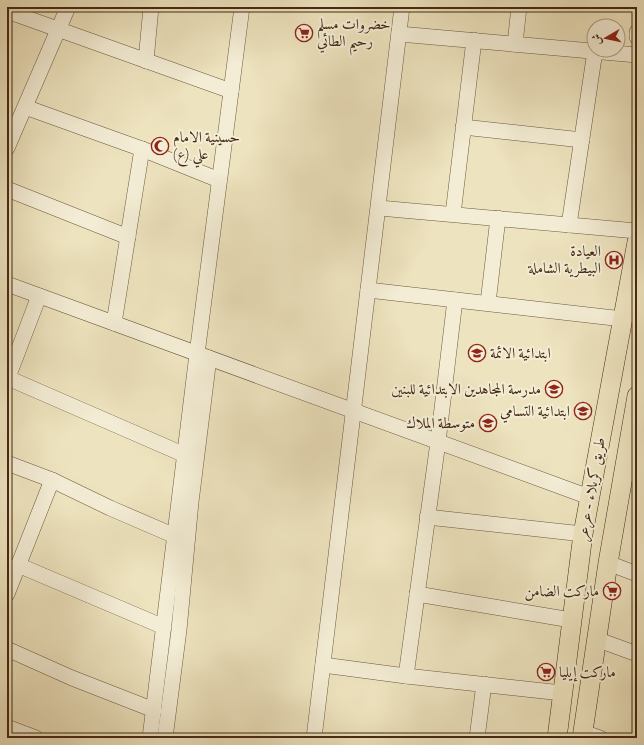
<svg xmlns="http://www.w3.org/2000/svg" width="644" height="745" viewBox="0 0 644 745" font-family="'IM FELL Double Pica',Amiri,serif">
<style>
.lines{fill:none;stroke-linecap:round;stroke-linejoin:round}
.minor-casing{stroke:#6e583e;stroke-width:16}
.major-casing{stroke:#442913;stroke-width:20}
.minor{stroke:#f3edd5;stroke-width:15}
.major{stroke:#ede3be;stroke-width:19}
.labels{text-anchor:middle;stroke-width:4;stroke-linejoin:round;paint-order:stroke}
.poi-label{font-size:15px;fill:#442913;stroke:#f3edd5;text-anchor:end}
.street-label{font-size:15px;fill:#442913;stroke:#f3edd5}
</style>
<rect width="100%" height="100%" fill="#ede3be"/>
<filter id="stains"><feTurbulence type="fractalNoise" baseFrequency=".005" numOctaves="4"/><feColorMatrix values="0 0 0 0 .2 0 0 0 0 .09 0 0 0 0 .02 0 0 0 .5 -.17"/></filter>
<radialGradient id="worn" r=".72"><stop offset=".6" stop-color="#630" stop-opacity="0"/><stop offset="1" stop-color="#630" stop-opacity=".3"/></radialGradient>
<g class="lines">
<defs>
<g id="minor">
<path d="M 7,11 L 231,91"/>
<path d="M 399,34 L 637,55"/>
<path d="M 637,37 L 637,32"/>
<path d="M 515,44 L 519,7"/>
<path d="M 146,61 L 151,7"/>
<path d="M 25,107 L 142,149 L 219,180"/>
<path d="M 463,127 L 582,140"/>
<path d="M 7,148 L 68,7"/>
<path d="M 7,189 L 128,237"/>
<path d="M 379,208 L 637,231"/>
<path d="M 453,214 L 474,40"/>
<path d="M 569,225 L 595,51"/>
<path d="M 7,284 L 589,497"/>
<path d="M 368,290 L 623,319"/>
<path d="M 488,303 L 498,218"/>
<path d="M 114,323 L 142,149"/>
<path d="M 8,378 L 185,455"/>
<path d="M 7,380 L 39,296"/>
<path d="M 7,463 L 52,480 L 110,508 L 175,536"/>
<path d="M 427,517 L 583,534"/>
<path d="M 608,563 L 637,574"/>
<path d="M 18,565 L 164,627"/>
<path d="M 7,594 L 52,480"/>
<path d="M 417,594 L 571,620"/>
<path d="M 596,639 L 637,654"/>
<path d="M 7,649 L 72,678 L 154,710"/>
<path d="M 323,665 L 406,676 L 562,693"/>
<path d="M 406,676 L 438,442 L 455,300"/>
<path d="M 7,727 L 36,738"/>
<path d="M 583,732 L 600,738"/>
<path d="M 150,738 L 197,354 L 242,7"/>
<path d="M 165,738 L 179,630 L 191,502 L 209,358"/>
<path d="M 314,738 L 402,7"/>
<path d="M 477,738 L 484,684"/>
</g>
<g id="major">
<path d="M 557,738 L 583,534 L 637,242"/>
<path d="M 582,738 L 608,563 L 637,396"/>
</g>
</defs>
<use href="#minor" class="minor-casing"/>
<use href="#major" class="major-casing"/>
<use href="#minor" class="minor"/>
<use href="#major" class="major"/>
</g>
<defs>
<symbol id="supermarket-ring" viewBox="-11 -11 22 22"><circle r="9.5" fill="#f3edd5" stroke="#8f2418" stroke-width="1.5"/><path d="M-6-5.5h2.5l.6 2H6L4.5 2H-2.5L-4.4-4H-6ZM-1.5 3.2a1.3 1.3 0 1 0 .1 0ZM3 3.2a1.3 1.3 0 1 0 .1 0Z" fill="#8f2418"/></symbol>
<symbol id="mosque-ring" viewBox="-11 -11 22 22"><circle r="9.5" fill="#f3edd5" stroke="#8f2418" stroke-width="1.5"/><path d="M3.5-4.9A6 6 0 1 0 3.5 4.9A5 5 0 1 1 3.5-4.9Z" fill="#8f2418"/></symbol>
<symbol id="hospital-ring" viewBox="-11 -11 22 22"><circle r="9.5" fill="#f3edd5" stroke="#8f2418" stroke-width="1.5"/><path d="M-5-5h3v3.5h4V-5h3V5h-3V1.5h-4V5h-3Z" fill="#8f2418"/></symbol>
<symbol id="school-ring" viewBox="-11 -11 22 22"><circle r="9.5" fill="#f3edd5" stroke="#8f2418" stroke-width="1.5"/><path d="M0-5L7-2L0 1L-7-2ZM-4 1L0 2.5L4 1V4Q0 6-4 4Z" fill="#8f2418"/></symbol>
</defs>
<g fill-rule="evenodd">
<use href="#supermarket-ring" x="294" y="23" width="20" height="20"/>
<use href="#mosque-ring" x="150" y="136" width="20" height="20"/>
<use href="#hospital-ring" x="604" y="250" width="20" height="20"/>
<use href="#school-ring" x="467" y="343" width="20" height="20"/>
<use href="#school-ring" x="544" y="379" width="20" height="20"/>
<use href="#school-ring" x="573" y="401" width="20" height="20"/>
<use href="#school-ring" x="478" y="413" width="20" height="20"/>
<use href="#supermarket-ring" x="602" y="581" width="20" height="20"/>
<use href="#supermarket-ring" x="536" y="662" width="20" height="20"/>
</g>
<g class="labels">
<g class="poi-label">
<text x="317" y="29" text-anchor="start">خضروات مسلم<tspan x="317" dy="17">رحيم الطائي</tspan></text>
<text x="173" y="142" text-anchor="start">حسينية الامام<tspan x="173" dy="17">علي (ع)</tspan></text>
<text x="601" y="256">العيادة<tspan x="601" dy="17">البيطرية الشاملة</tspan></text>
<text x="490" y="358" text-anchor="start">ابتدائية الائمة</text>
<text x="541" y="394">مدرسة المجاهدين الابتدائية للبنين</text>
<text x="570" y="416">ابتدائية التسامي</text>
<text x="475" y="428">متوسطة الملاك</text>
<text x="599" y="596">ماركت الضامن</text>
<text x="559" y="677" text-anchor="start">ماركت إيليا</text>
</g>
<g class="street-label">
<text transform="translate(591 489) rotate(-80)" y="5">طريق كربلاء - عرعر</text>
</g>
</g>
<rect width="644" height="745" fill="none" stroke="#ede3be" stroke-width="24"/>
<rect x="8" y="8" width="628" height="729" fill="none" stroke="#442913" stroke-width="2"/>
<rect x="12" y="12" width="620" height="721" fill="none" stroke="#442913"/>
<g transform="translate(606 38) rotate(261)"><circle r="19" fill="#f3edd5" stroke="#ad9f87"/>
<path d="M0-3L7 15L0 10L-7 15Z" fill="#8f2418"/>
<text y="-6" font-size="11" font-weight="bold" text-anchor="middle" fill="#442913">ش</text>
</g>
<rect width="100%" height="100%" filter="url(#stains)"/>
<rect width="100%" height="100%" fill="url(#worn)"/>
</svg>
